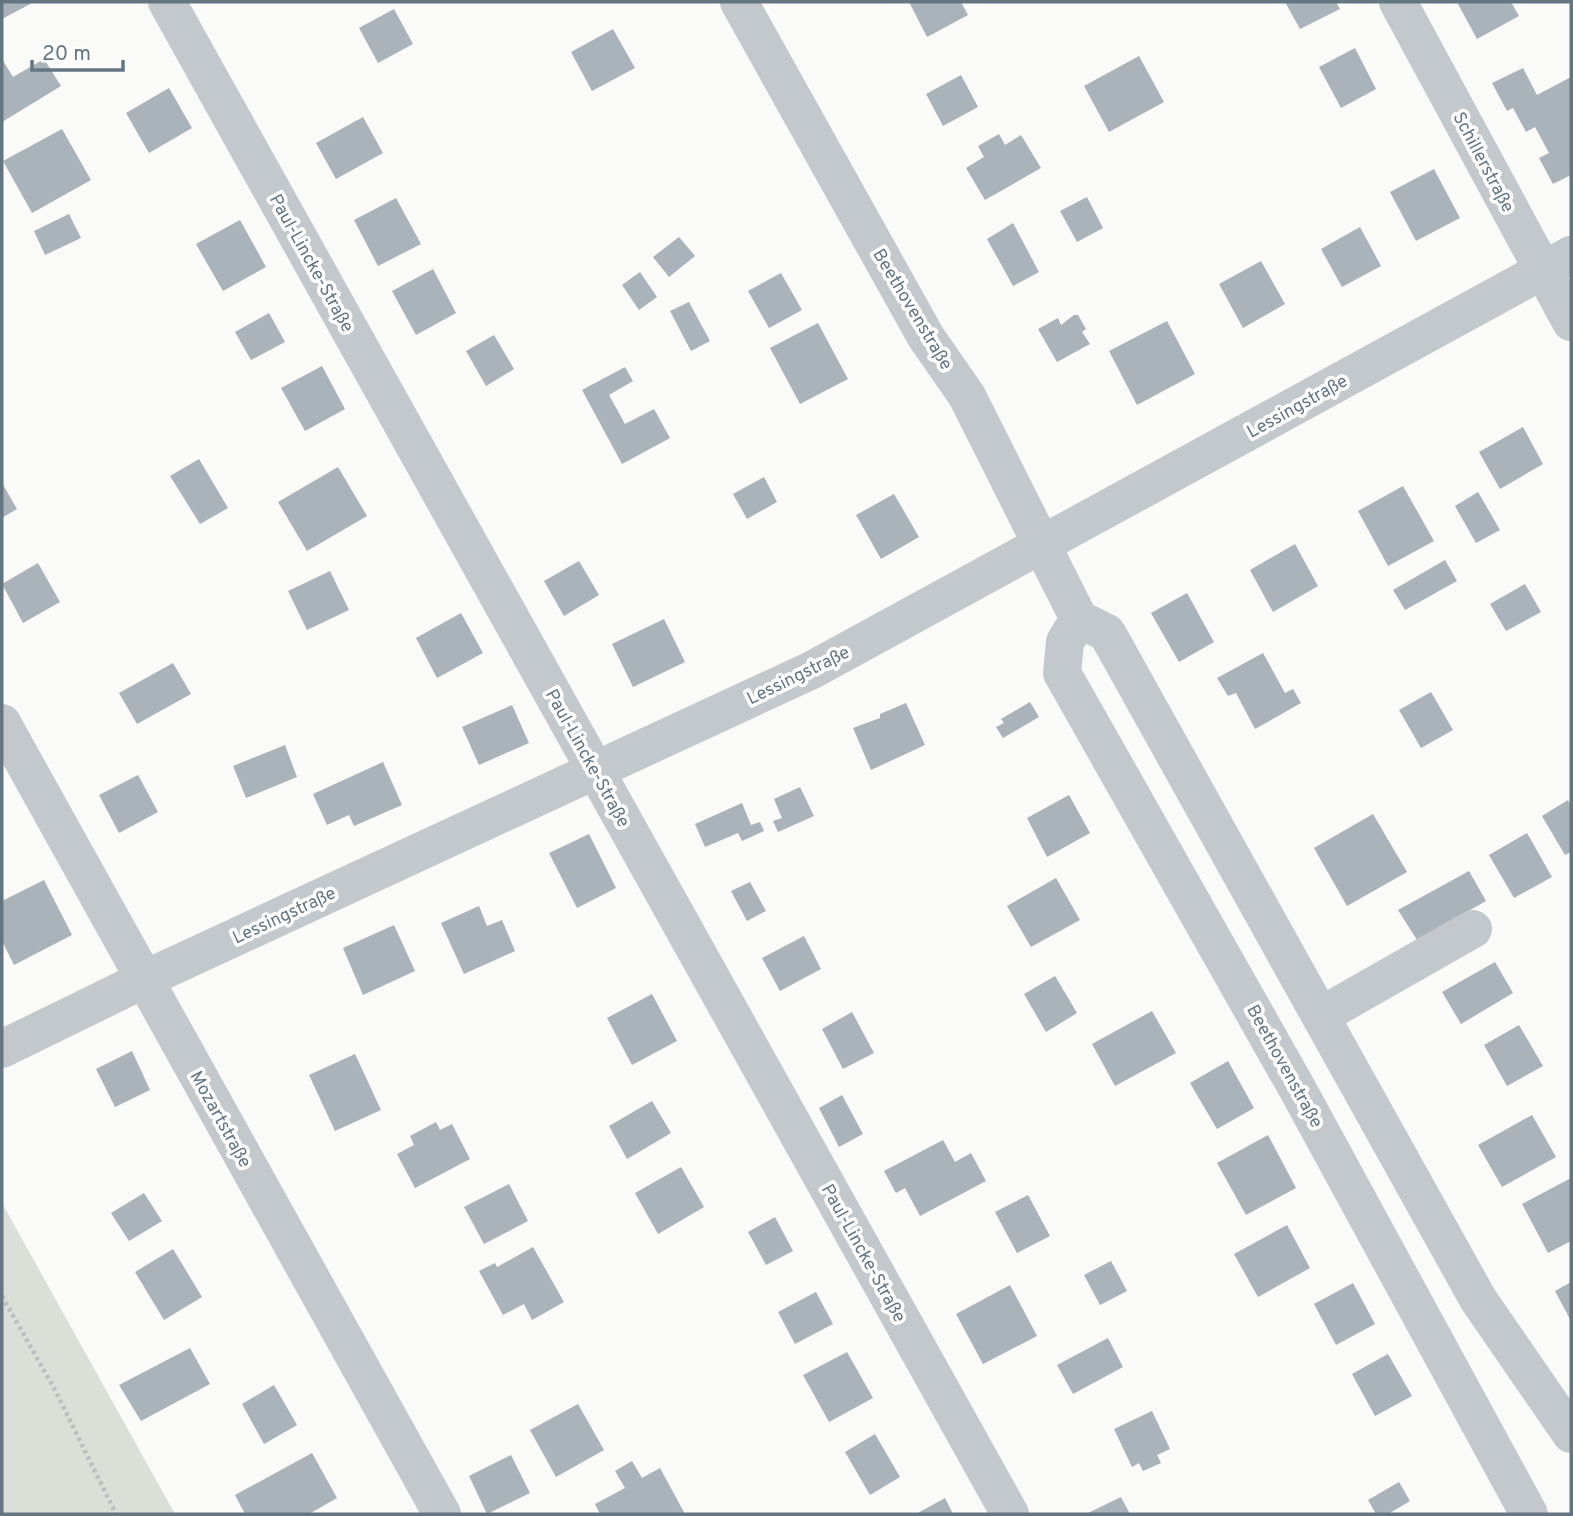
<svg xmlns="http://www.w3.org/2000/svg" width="1573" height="1516" viewBox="0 0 1573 1516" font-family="Overpass,sans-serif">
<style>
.green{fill:#dadfd7}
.building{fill:#aab3b9}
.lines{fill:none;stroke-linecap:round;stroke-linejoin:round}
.path{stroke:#bbbfc2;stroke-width:4.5;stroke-dasharray:3.5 3.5;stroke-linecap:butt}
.minor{stroke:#c3c8cc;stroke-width:38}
.labels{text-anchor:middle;stroke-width:7;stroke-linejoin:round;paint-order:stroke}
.street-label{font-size:18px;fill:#657683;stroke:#fff}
</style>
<rect width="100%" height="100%" fill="#fafaf8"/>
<path class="green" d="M 2,1203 L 175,1514 L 2,1514 Z"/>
<g class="building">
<path d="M 2,2 L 34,2 L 2,19 Z"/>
<path d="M 909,2 L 961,2 L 968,15 L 927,37 Z"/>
<path d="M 1285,2 L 1336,2 L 1340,9 L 1300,29 Z"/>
<path d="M 1457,2 L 1511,2 L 1519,16 L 1477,39 Z"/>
<path d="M 394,9 L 413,44 L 378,63 L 359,28 Z"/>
<path d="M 613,29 L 635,68 L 592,91 L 571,52 Z"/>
<path d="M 1355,48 L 1376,89 L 1341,108 L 1319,67 Z"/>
<path d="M 1139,56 L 1164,102 L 1109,132 L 1084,86 Z"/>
<path d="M 2,59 L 13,77 L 44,59 L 61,86 L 2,122 Z"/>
<path d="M 1523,68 L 1537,95 L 1571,77 L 1571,175 L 1553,184 L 1539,158 L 1549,153 L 1535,127 L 1526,132 L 1513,108 L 1507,111 L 1492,83 Z"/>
<path d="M 961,75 L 978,107 L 943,126 L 926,94 Z"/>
<path d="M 169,88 L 192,128 L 149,153 L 126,113 Z"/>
<path d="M 363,117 L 383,153 L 336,179 L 316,143 Z"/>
<path d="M 62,129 L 91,180 L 32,213 L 3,161 Z"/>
<path d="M 999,134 L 1005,145 L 1021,135 L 1041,168 L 985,200 L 966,168 L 984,157 L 978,146 Z"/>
<path d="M 1434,169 L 1460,218 L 1416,241 L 1390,192 Z"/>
<path d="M 1087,197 L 1103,228 L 1077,242 L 1060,211 Z"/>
<path d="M 396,198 L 421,244 L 378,266 L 354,220 Z"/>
<path d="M 69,214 L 81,238 L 45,255 L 34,231 Z"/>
<path d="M 240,220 L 266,267 L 223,291 L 196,244 Z"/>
<path d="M 1013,223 L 1039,272 L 1013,286 L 987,239 Z"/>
<path d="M 1360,227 L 1381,266 L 1342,287 L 1321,249 Z"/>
<path d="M 679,237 L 695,256 L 669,277 L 653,257 Z"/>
<path d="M 1261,261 L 1285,304 L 1243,328 L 1219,284 Z"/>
<path d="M 433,269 L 456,313 L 416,335 L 392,291 Z"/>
<path d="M 640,272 L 657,297 L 639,310 L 622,285 Z"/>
<path d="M 781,273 L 802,310 L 769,328 L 748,291 Z"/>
<path d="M 689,302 L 710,341 L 691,351 L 670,311 Z"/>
<path d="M 269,313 L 285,342 L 251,360 L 235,332 Z"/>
<path d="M 1074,315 L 1078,315 L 1086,329 L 1082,332 L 1090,344 L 1057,362 L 1038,329 L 1058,318 L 1061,325 Z"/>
<path d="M 1167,321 L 1195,374 L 1137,405 L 1109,351 Z"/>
<path d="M 818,323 L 848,379 L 800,404 L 770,348 Z"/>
<path d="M 494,335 L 514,369 L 486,386 L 466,351 Z"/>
<path d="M 322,366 L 345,409 L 305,431 L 281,388 Z"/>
<path d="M 625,367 L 633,381 L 609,395 L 625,424 L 654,409 L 670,438 L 622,464 L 582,390 Z"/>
<path d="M 1523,427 L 1543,464 L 1500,489 L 1479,452 Z"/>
<path d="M 199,459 L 228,508 L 200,524 L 170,476 Z"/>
<path d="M 338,467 L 367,516 L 307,551 L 278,502 Z"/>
<path d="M 764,477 L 777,502 L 747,519 L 733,494 Z"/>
<path d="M 2,483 L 17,509 L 2,518 Z"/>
<path d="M 1403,486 L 1434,541 L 1388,566 L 1358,511 Z"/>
<path d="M 1478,492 L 1500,530 L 1476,543 L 1455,506 Z"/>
<path d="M 894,494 L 919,537 L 881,559 L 856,515 Z"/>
<path d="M 1295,544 L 1318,586 L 1273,612 L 1250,570 Z"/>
<path d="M 1445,560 L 1457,581 L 1405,610 L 1393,590 Z"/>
<path d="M 579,561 L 599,595 L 564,616 L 544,581 Z"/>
<path d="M 38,563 L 60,602 L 23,623 L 2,584 Z"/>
<path d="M 330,571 L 349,610 L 307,630 L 288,591 Z"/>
<path d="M 1525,584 L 1541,612 L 1506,631 L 1490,604 Z"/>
<path d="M 1187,593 L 1214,642 L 1179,662 L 1151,613 Z"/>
<path d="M 461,613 L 483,653 L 437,678 L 416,638 Z"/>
<path d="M 664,619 L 685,662 L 633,687 L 612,644 Z"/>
<path d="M 1263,653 L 1285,693 L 1293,689 L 1301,703 L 1255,729 L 1236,693 L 1228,696 L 1217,678 Z"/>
<path d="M 173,663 L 191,694 L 137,724 L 119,693 Z"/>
<path d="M 1431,692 L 1453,730 L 1421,748 L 1399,710 Z"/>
<path d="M 1030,702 L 1039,717 L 1003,738 L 996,727 L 1004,723 L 1001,719 Z"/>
<path d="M 906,703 L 925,745 L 871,770 L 853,728 L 880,718 L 880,714 Z"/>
<path d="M 512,705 L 529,743 L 479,765 L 462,727 Z"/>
<path d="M 285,745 L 297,777 L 246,798 L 233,766 Z"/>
<path d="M 383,762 L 402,805 L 354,826 L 349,815 L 327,825 L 313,794 Z"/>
<path d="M 138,775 L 158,812 L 119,833 L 99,795 Z"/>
<path d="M 800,787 L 814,816 L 778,832 L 773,821 L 782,818 L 774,799 Z"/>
<path d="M 1069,795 L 1090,833 L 1047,857 L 1027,818 Z"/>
<path d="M 1568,800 L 1571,806 L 1571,852 L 1565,855 L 1542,816 Z"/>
<path d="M 742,803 L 751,825 L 760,822 L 764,831 L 742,841 L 738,833 L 705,847 L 695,824 Z"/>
<path d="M 1373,814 L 1407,872 L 1347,906 L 1314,848 Z"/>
<path d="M 1527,833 L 1552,877 L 1514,898 L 1489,855 Z"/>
<path d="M 589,834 L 616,888 L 577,908 L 549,853 Z"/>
<path d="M 1469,871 L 1486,901 L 1417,940 L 1398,910 Z"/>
<path d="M 1056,878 L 1080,920 L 1031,947 L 1007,906 Z"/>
<path d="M 44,880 L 72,935 L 14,965 L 2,941 L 2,901 Z"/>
<path d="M 750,882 L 766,911 L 747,921 L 731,891 Z"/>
<path d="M 479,906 L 487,926 L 502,920 L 515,951 L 464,974 L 441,923 Z"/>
<path d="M 394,925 L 415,971 L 363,995 L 343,948 Z"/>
<path d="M 804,936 L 821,969 L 780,991 L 762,958 Z"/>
<path d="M 1495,962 L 1513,993 L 1461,1024 L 1442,992 Z"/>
<path d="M 1055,976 L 1077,1013 L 1046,1032 L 1024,994 Z"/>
<path d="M 652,994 L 677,1041 L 632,1065 L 607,1018 Z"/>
<path d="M 1152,1011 L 1176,1053 L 1115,1086 L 1092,1044 Z"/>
<path d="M 852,1012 L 874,1053 L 843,1069 L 822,1029 Z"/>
<path d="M 1519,1025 L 1543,1066 L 1507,1086 L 1484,1045 Z"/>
<path d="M 132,1051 L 150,1090 L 115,1107 L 96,1069 Z"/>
<path d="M 355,1054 L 381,1110 L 335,1131 L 309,1075 Z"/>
<path d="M 1228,1061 L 1254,1108 L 1217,1129 L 1190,1083 Z"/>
<path d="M 842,1095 L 863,1134 L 839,1147 L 819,1108 Z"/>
<path d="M 652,1101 L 671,1133 L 627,1159 L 609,1126 Z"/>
<path d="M 1532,1115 L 1556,1157 L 1502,1187 L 1478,1145 Z"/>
<path d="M 436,1122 L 440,1130 L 452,1124 L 470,1159 L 415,1188 L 397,1154 L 414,1145 L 410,1136 Z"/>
<path d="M 1268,1135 L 1296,1188 L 1246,1215 L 1217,1163 Z"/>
<path d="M 943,1140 L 955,1162 L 971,1153 L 986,1181 L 920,1216 L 905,1188 L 896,1193 L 884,1171 Z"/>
<path d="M 681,1167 L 704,1207 L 658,1234 L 635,1193 Z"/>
<path d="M 1571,1178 L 1571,1241 L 1548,1253 L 1522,1204 Z"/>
<path d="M 509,1184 L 528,1221 L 484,1244 L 464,1207 Z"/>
<path d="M 144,1193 L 162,1221 L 129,1241 L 111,1213 Z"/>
<path d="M 1028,1195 L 1050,1236 L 1017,1253 L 995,1212 Z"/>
<path d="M 775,1217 L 793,1251 L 766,1265 L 748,1232 Z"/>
<path d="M 1287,1225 L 1310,1268 L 1258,1297 L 1234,1254 Z"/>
<path d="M 533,1247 L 564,1302 L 532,1320 L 524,1304 L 503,1315 L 479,1271 L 495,1263 L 497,1267 Z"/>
<path d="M 173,1249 L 202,1297 L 164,1320 L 135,1272 Z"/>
<path d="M 1111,1261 L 1127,1291 L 1100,1305 L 1084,1275 Z"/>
<path d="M 1571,1282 L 1571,1321 L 1555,1291 Z"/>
<path d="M 1353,1283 L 1375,1324 L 1336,1345 L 1314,1304 Z"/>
<path d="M 1010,1285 L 1037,1336 L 983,1364 L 956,1314 Z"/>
<path d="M 816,1292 L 833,1324 L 795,1344 L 778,1312 Z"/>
<path d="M 1108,1338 L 1123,1367 L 1073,1394 L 1057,1365 Z"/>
<path d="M 190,1348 L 210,1384 L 141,1421 L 119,1385 Z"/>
<path d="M 847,1352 L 873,1398 L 829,1422 L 803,1375 Z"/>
<path d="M 1388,1354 L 1412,1396 L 1375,1416 L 1352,1374 Z"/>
<path d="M 274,1385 L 297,1425 L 264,1444 L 242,1404 Z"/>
<path d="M 578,1404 L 604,1450 L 556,1477 L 530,1430 Z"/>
<path d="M 1152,1411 L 1170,1449 L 1157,1455 L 1161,1463 L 1143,1471 L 1139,1463 L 1132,1467 L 1114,1429 Z"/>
<path d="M 875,1434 L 900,1477 L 870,1495 L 845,1452 Z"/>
<path d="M 312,1453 L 337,1498 L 309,1514 L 245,1514 L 235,1495 Z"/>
<path d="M 511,1455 L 530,1493 L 487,1514 L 469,1476 Z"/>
<path d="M 632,1461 L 642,1478 L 660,1468 L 685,1514 L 600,1514 L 595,1504 L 625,1488 L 615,1471 Z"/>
<path d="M 1399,1482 L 1410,1501 L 1388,1514 L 1376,1514 L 1368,1500 Z"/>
<path d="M 1121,1497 L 1130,1514 L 1086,1514 Z"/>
<path d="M 945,1498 L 953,1514 L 916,1514 Z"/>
</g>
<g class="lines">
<path class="path" d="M 2,1296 L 55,1390 L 116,1514"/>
<g class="minor">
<path d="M 167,2 L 1010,1514"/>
<path d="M 739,2 L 926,337 L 967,396 L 1079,619 L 1107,633 L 1478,1299 L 1571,1434"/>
<path d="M 1398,2 L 1571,322"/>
<path d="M 1079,619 L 1065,642 L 1062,673 L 1298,1090 L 1529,1514"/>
<path d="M 2,723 L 442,1514"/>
<path d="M 1322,1015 L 1473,929"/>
<path d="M 2,1049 L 145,979 L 812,670 L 1571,255"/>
</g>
</g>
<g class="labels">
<g class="street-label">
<text transform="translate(1484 162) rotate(62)" y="6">Schillerstraße</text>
<text transform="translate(312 263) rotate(61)" y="6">Paul-Lincke-Straße</text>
<text transform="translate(913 309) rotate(59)" y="6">Beethovenstraße</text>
<text transform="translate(1297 406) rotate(-29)" y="6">Lessingstraße</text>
<text transform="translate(798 675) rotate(-26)" y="6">Lessingstraße</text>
<text transform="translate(588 758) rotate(61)" y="6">Paul-Lincke-Straße</text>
<text transform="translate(284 915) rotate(-25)" y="6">Lessingstraße</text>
<text transform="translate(1285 1066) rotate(61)" y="6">Beethovenstraße</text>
<text transform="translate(221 1119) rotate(61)" y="6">Mozartstraße</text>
<text transform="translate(864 1253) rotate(61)" y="6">Paul-Lincke-Straße</text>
</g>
</g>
<rect width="1573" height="1516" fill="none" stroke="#657683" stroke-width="7"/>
<path d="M32 60v10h91v-10" fill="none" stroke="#657683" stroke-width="3.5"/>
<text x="42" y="60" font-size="21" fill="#657683" stroke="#ffffff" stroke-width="5" paint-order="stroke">20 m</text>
</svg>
